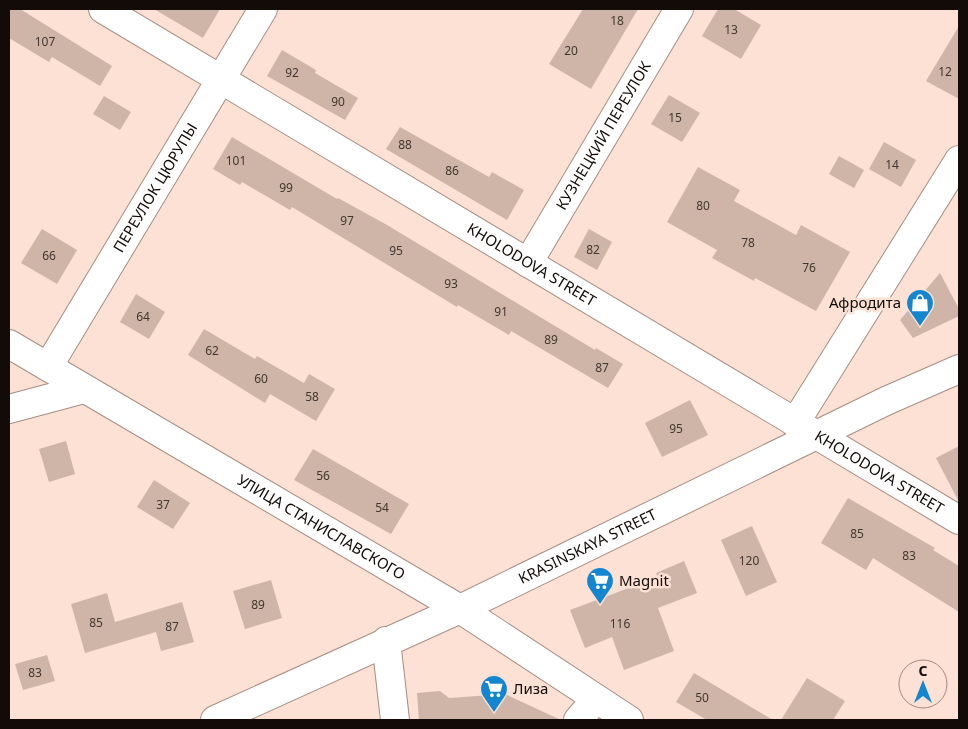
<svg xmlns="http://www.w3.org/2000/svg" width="968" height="729" viewBox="0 0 968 729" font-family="'Noto Sans',sans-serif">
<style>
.building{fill:#ceb5a8}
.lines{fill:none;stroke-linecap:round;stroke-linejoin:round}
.minor-casing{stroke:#a68e82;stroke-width:30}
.major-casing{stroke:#a68e82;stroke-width:30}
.minor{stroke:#fff;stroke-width:28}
.major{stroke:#fff;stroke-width:28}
.labels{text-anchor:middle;stroke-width:5;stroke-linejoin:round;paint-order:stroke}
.number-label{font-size:12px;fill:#42362f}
.street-label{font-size:15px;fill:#130b07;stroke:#fce1d4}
.poi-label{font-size:15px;fill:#130b07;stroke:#fce1d4;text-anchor:start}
</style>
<rect width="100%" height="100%" fill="#fce1d4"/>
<g class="building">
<path d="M 9,9 L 20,9 L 112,66 L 100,86 L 52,57 L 49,62 L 9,38 Z"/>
<path d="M 154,9 L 220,9 L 203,38 Z"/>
<path d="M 583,9 L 638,9 L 591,89 L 549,64 Z"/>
<path d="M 718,9 L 734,9 L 761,25 L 741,59 L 702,36 Z"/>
<path d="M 959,26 L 959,99 L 926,81 Z"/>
<path d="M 282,50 L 316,70 L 315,73 L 358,98 L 345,120 L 267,76 Z"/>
<path d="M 669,95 L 700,113 L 682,142 L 651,124 Z"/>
<path d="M 104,96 L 131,112 L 120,130 L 93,114 Z"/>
<path d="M 400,127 L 489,177 L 492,172 L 524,190 L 507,220 L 386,149 Z"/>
<path d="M 232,137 L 337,199 L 338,198 L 387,225 L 595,350 L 596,348 L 623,364 L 608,388 L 511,331 L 509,335 L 458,305 L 457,307 L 292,207 L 290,210 L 242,182 L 240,185 L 213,169 Z"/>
<path d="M 884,142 L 916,160 L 901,187 L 869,169 Z"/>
<path d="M 839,156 L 864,170 L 854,188 L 829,174 Z"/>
<path d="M 698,167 L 740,190 L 734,201 L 796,235 L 801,225 L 850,252 L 816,311 L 755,278 L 754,281 L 712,258 L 717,250 L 667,222 Z"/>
<path d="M 42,229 L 77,250 L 57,284 L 21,263 Z"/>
<path d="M 589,229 L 612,242 L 597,270 L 574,257 Z"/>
<path d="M 940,273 L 959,309 L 959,316 L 913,338 L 900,320 Z"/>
<path d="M 136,294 L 165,312 L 149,339 L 120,322 Z"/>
<path d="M 204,329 L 255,359 L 257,356 L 304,383 L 309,374 L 335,389 L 316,421 L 270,394 L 265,403 L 188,355 Z"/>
<path d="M 690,400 L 708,435 L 662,457 L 645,423 Z"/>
<path d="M 66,441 L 75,474 L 49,482 L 39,449 Z"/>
<path d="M 959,446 L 959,502 L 936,458 Z"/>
<path d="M 313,449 L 409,504 L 391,534 L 294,480 Z"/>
<path d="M 154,480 L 190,503 L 173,529 L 137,507 Z"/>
<path d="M 848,498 L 935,548 L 933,550 L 959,566 L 959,612 L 873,558 L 866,570 L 821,543 Z"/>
<path d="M 752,526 L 777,582 L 746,596 L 721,540 Z"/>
<path d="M 684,561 L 697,593 L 658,608 L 674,651 L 624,670 L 612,637 L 585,648 L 570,610 L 658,577 L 656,573 Z"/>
<path d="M 271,580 L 282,618 L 245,629 L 233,591 Z"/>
<path d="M 107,593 L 115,622 L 182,602 L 194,642 L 161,651 L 156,632 L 85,653 L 71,604 Z"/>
<path d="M 47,655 L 55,681 L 23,690 L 15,664 Z"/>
<path d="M 694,673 L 773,720 L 707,720 L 676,702 Z"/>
<path d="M 807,678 L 845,701 L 833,720 L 781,720 Z"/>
<path d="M 440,691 L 449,698 L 505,694 L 561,720 L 419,720 L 417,693 Z"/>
</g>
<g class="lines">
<defs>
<g id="minor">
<path id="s1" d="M 103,9 L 959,520"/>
<path id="s2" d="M 528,263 L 679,9"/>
<path id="s3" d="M 9,344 L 460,609 L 629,720"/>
<path id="s4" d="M 48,367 L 263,9"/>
<path d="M 9,409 L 84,389"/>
<path d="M 795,423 L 959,160"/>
<path d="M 386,641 L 395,720"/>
<path d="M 578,720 L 596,699"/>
</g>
<g id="major">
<path id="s5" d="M 215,720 L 460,609 L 886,401 L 959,369"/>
</g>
</defs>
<use href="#minor" class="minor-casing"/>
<use href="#major" class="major-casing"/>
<use href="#minor" class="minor"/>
<use href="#major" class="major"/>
</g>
<defs>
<symbol id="shop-pin" viewBox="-11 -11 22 30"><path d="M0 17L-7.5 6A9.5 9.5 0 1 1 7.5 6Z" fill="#1386cf" stroke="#fce1d4"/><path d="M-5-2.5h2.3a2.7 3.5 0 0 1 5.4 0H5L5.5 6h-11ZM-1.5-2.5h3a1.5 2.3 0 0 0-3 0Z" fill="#fff"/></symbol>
<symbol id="supermarket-pin" viewBox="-11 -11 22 30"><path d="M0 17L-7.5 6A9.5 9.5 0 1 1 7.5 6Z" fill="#1386cf" stroke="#fce1d4"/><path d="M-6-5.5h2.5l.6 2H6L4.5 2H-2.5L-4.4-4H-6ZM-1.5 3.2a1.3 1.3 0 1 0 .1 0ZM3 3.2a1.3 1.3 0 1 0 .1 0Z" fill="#fff"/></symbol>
</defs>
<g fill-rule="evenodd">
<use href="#shop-pin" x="904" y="287" width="32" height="43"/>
<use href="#supermarket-pin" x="584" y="565" width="32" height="43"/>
<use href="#supermarket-pin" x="478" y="673" width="32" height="43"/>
</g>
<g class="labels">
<g class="number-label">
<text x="617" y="25">18</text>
<text x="731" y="34">13</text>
<text x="45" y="46">107</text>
<text x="571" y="55">20</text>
<text x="945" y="76">12</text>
<text x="292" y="77">92</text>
<text x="338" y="106">90</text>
<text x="675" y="122">15</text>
<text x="405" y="149">88</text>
<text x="236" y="165">101</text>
<text x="892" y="169">14</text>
<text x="452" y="175">86</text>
<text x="286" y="192">99</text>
<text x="703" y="210">80</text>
<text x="347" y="225">97</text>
<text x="748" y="247">78</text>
<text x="593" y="254">82</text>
<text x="396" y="255">95</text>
<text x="49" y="260">66</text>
<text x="809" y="272">76</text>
<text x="451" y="288">93</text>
<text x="501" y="316">91</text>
<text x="143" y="321">64</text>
<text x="551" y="344">89</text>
<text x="212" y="355">62</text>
<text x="602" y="372">87</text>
<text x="261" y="383">60</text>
<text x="312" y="401">58</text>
<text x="676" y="433">95</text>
<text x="323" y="480">56</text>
<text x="163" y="509">37</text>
<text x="382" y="512">54</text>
<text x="857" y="538">85</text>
<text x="909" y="560">83</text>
<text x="749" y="565">120</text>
<text x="258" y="609">89</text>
<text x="96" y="627">85</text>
<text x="620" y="628">116</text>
<text x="172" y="631">87</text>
<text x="35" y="677">83</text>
<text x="702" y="702">50</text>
</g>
<g class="street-label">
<text dy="5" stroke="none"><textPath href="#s2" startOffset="148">КУЗНЕЦКИЙ ПЕРЕУЛОК</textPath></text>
<text dy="5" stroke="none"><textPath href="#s4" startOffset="209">ПЕРЕУЛОК ЦЮРУПЫ</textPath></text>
<text dy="5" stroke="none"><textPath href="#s1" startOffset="499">KHOLODOVA STREET</textPath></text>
<text dy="5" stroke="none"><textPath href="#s1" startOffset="904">KHOLODOVA STREET</textPath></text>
<text dy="5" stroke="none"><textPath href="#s3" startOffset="362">УЛИЦА СТАНИСЛАВСКОГО</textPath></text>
<text dy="5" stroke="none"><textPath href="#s5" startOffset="411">KRASINSKAYA STREET</textPath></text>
</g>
<g class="poi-label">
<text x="901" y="308" text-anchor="end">Афродита</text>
<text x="619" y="586">Magnit</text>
<text x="513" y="694">Лиза</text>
</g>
</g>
<rect width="968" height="729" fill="none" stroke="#130b07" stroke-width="20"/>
<g transform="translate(923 684)"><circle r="24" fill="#fce1d4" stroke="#9f8b82"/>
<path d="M0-4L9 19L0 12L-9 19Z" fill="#1386cf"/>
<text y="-8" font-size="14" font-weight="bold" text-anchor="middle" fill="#130b07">С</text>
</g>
</svg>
